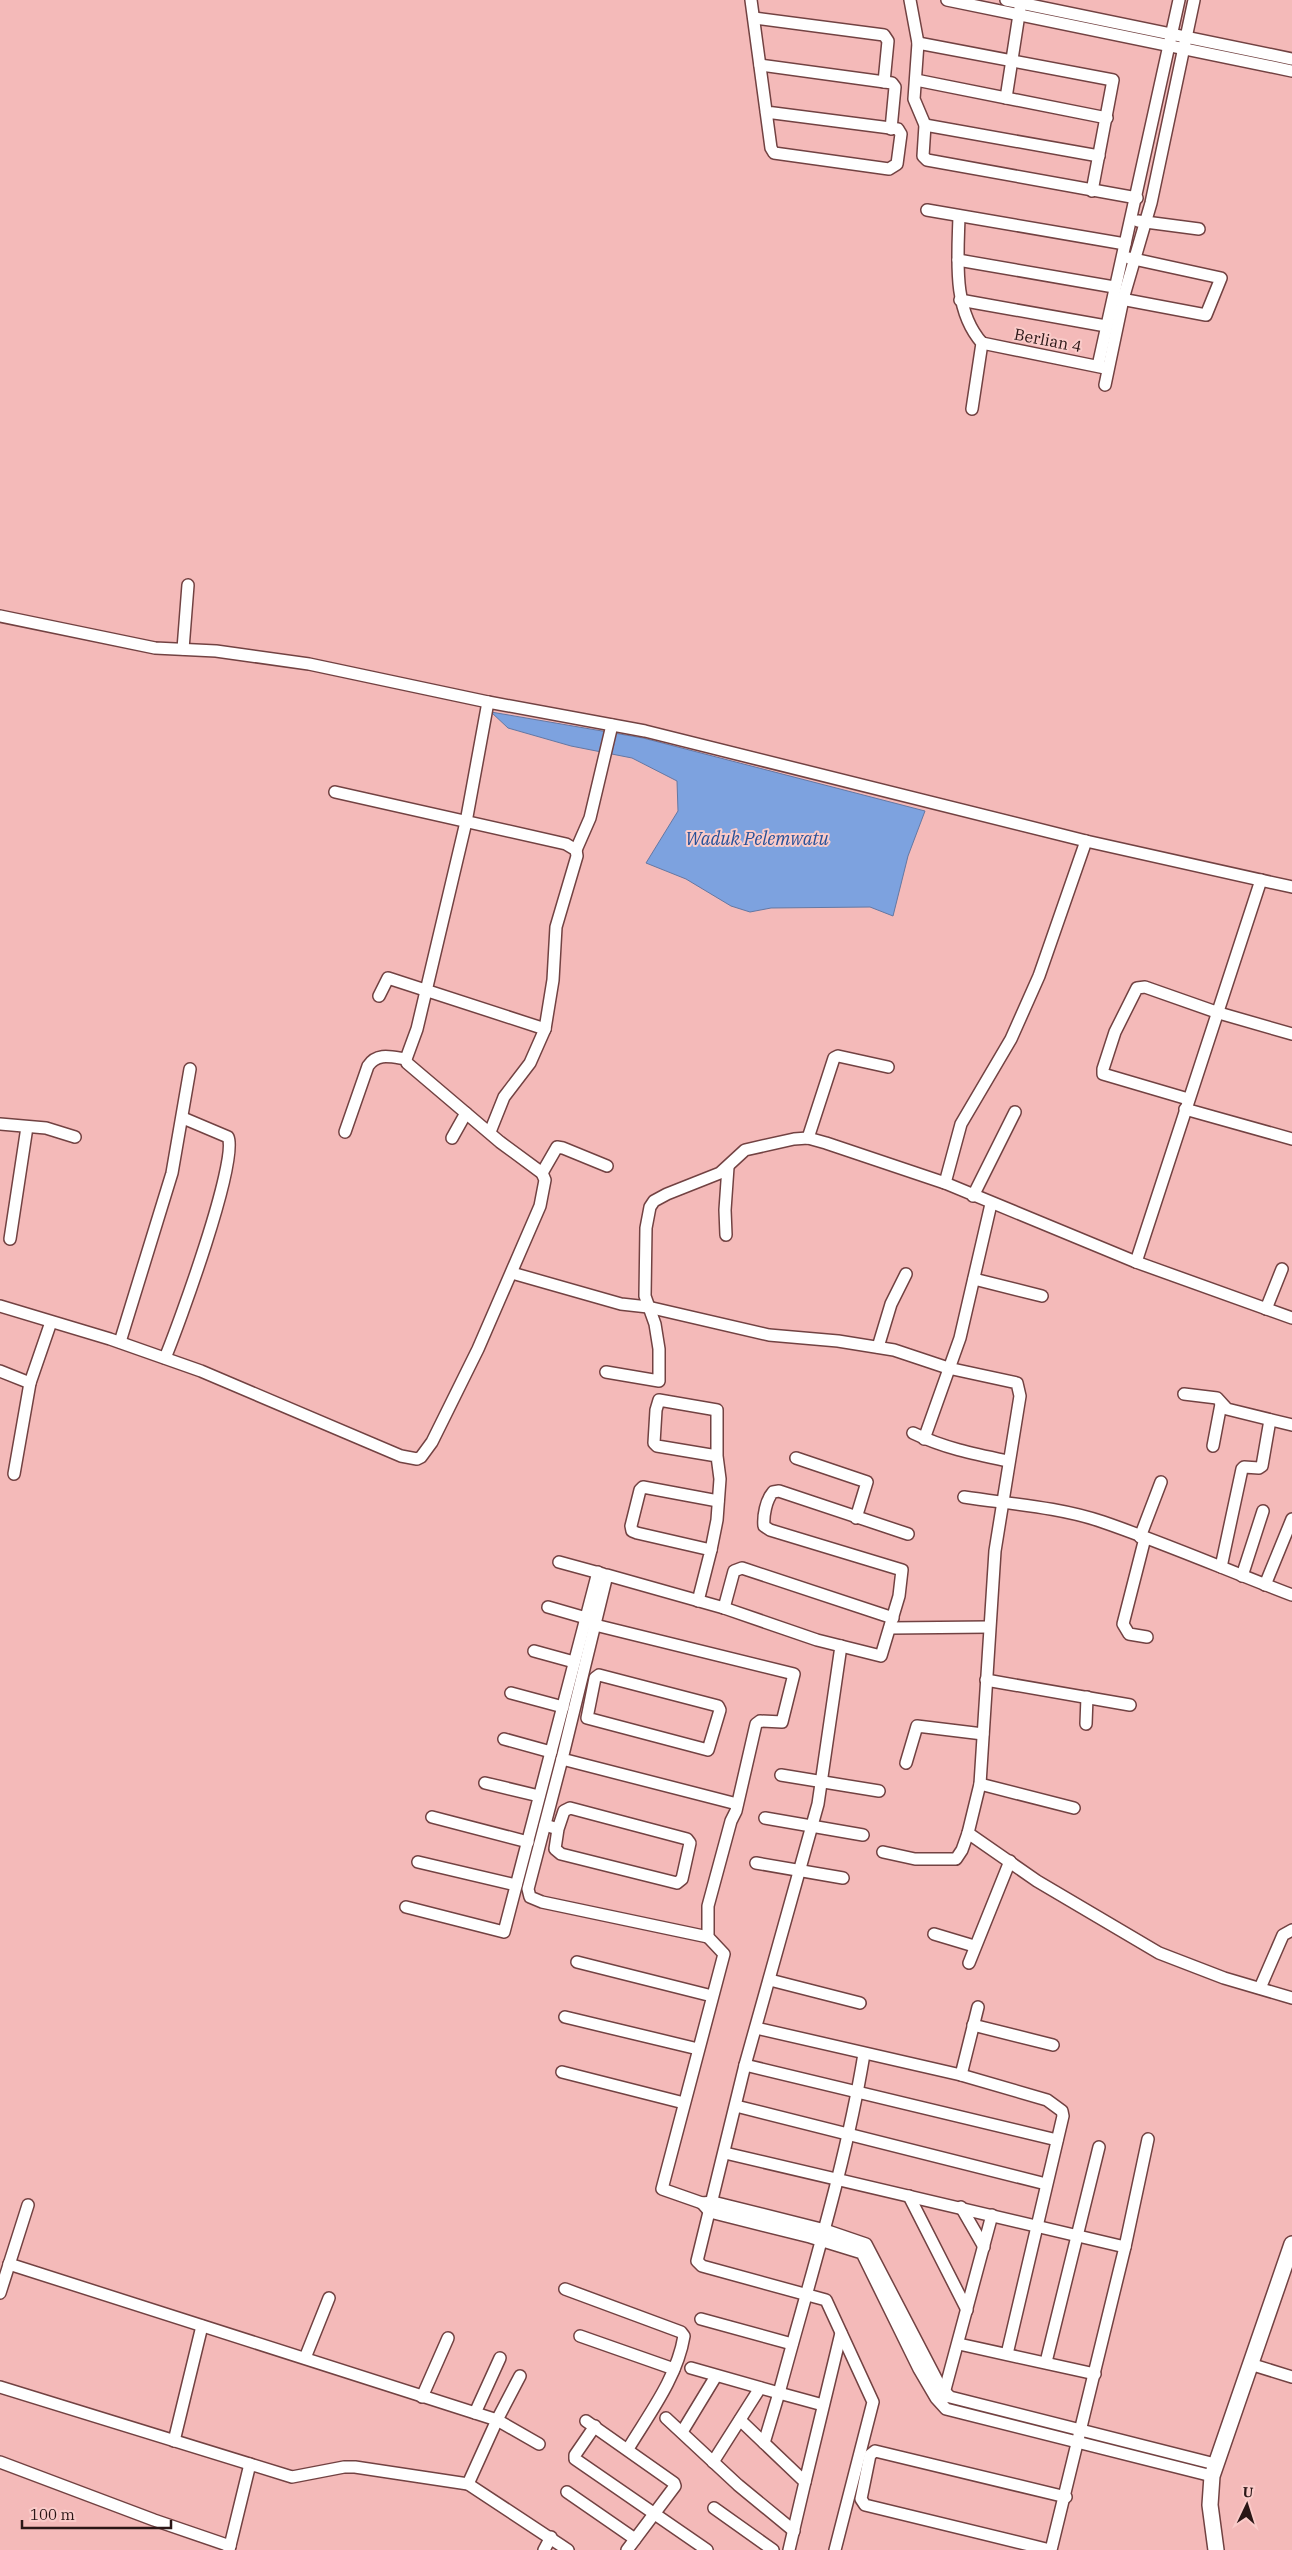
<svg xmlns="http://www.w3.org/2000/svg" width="1292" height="2550" viewBox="0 0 1292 2550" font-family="'IBM Plex Serif',serif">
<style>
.water{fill:#7da2df;stroke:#6478a3}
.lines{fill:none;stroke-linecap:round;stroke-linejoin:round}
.street-casing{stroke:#724242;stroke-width:14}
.secondary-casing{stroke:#724242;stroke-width:18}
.street{stroke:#fff;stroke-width:11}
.secondary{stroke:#fff;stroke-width:15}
.labels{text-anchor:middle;stroke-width:4;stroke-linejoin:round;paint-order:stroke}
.street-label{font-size:16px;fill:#2a1616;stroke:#facbc9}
.water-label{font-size:18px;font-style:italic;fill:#255099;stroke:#facbc9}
</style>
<rect width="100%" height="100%" fill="#f4bab9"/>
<path class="water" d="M 491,712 L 643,738 L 925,811 L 908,856 L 893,916 L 870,907 L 771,908 L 750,912 L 731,906 L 686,879 L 646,863 L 678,811 L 677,781 L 632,758 L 571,746 L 508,728 Z"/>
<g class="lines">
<defs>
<g id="street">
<path d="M 751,0 L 771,148 L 774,153 L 889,169 L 897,164 L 901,134 L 898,129 L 766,112"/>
<path d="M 910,0 L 918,43 L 914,99 L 925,125 L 923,156 L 927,160 L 1137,198"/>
<path d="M 947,0 L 1292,71"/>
<path d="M 1006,0 L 1292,59"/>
<path d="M 754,18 L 884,35 L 888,41 L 884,82"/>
<path d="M 918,43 L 1113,80 L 1092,191"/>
<path d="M 760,65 L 892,83 L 895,87 L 891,129"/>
<path d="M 916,80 L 1107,118"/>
<path d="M 1006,98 L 1020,8"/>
<path d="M 925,125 L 1099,156"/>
<path d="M 927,210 L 1125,244"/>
<path d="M 959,216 C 958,258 952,309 982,343 L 972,409"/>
<path d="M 1138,221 L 1199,229"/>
<path d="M 958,260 L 1114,287"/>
<path d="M 1116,298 L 1206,315 L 1221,278 L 1129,258"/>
<path d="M 960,300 L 1106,326"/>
<path d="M 982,343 L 1105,368"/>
<path d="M 1098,366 L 1179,0"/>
<path d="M 1105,385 L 1123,299 L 1151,203 L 1194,0"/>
<path d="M 0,616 L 155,648 L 216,651 L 309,664 L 488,702 L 645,731 L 1086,841 L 1292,887"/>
<path d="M 183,649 L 188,585"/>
<path d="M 335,792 L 566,844 L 576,850 L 577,856 L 556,927 L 553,980 L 545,1029 L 530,1063 L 504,1097 L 490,1132"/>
<path d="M 576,850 L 590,818 L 612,725"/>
<path d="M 379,996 L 388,978 L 545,1029"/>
<path d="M 1188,1099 L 1103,1074 L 1103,1069 L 1115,1032 L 1137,988 L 1145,987 L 1219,1013 L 1292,1034"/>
<path d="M 1185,1109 L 1292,1139"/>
<path d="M 0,1124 L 46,1128 L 75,1137"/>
<path d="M 345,1132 L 368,1066 C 377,1052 392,1057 406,1059"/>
<path d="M 452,1138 L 466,1113"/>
<path d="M 808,1138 L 834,1058 L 838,1056 L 888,1067"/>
<path d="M 542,1173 L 557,1147 L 563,1148 L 607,1166"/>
<path d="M 945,1183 L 961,1124 L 1011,1039 L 1039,976 L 1086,841"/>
<path d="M 973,1196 L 1015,1112"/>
<path d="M 726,1235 L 725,1210 L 728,1167"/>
<path d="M 10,1239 L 27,1127"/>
<path d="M 1136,1262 L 1261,880"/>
<path d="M 512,1273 L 621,1304 L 648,1307 L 769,1335 L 838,1341 L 894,1350 L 948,1368 L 1017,1383 L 1020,1396 L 995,1551 L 980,1784 L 968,1833 L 962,1850 L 956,1859 L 915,1859 L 883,1852"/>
<path d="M 974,1279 L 1042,1296"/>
<path d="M 0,1306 L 110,1339 L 201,1371 L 401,1456 L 417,1459 L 421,1457 L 432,1442 L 478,1349 L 540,1206 L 545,1180 L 542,1173 L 500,1142 L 407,1063 L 406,1059 L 417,1029 L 466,822 L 488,702"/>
<path d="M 1266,1309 L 1282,1269"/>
<path d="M 120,1342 L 172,1173 L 190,1069"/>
<path d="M 878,1347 L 891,1304 L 906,1274"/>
<path d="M 165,1358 C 178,1327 239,1160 228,1137 L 183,1118"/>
<path d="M 0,1371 L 30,1383"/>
<path d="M 606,1372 L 659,1381 L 659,1349 L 655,1324 L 645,1296 L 646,1228 L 650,1207 L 654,1201 L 667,1194 L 720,1173 L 745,1150 L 794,1139 L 808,1138 L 826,1143 L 945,1183 L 1136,1262 L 1292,1318"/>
<path d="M 1184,1394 L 1217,1398 L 1227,1409 L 1292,1425"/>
<path d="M 913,1433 C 944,1448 974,1454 1008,1461"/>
<path d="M 924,1439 L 960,1338 L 991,1204"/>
<path d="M 1213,1446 L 1221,1404"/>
<path d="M 796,1458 L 867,1482 L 856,1518"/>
<path d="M 14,1474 L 30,1383 L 51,1322"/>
<path d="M 964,1497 C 1010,1504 1059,1507 1103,1522 C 1167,1544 1229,1571 1292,1595"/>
<path d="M 1140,1537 L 1161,1482"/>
<path d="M 1145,1538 L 1123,1624 L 1129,1634 L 1147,1637"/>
<path d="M 711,1550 L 717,1520 L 720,1479 L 717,1456 L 717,1410 L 659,1400 L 656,1410 L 654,1443 L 657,1446 L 717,1456"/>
<path d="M 559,1562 L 603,1574"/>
<path d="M 1221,1567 L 1242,1469 L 1244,1467 L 1259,1468 L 1262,1466 L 1270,1420"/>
<path d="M 1242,1576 L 1263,1511"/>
<path d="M 1265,1585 L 1292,1519"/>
<path d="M 698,1601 L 711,1550 L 637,1533 L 632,1531 L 631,1526 L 640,1490 L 643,1487 L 718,1501"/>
<path d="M 548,1607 L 586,1618"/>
<path d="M 724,1608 L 734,1571 L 742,1568 L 893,1618"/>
<path d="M 595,1625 L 794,1674 L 782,1722 L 760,1721 L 756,1724 L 736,1811 L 731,1821 L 708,1906 L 708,1937 L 724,1954 L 662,2189 L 702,2203"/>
<path d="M 890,1628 L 989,1627"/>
<path d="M 534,1651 L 574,1662"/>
<path d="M 599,1675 L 718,1706 L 720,1710 L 708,1750 L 587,1718 L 595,1678 Z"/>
<path d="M 986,1680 L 1130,1705"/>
<path d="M 511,1693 L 563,1707"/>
<path d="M 1086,1724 L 1087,1697"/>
<path d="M 504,1739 L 551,1752"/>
<path d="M 562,1759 L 528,1889 L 530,1897 L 542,1902 L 708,1937"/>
<path d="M 906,1763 L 917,1726 L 983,1734"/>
<path d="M 781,1775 L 879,1791"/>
<path d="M 485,1783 L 539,1796"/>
<path d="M 980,1784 L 1074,1808"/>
<path d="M 737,1804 L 562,1759 L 607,1575 L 724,1608 L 817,1640 L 881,1656 L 899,1596 L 902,1570 L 770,1530 L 764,1526 C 763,1516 766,1500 773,1492 L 779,1491 L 908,1534"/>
<path d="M 432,1817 L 528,1842"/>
<path d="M 765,1818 L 863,1835"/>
<path d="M 545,1825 L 558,1829 L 564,1811 L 570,1808 L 687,1839 L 690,1843 L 682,1879 L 677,1883 L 561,1854 L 555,1849 L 558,1829"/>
<path d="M 968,1833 L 1037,1881 L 1159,1953 L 1224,1978 L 1292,1998"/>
<path d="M 418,1862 L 516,1885"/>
<path d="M 756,1863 L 843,1878"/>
<path d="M 406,1907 L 504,1932 L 598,1572"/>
<path d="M 934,1934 L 974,1946"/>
<path d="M 577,1962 L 712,1996"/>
<path d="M 969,1963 L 1010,1861"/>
<path d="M 770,1980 L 860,2003"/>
<path d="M 1260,1988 L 1283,1935 L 1292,1930"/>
<path d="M 565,2017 L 698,2049"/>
<path d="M 973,2025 L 1053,2045"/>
<path d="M 756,2028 L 961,2075 L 1047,2100 L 1062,2111 L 1063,2116 L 1007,2354"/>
<path d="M 745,2065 L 1057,2140"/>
<path d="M 562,2072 L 684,2103"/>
<path d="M 961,2075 L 978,2007"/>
<path d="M 736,2106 L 1046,2184"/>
<path d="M 725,2153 L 1125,2247"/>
<path d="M 909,2196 L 967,2310"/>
<path d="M 961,2207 L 984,2247"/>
<path d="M 9,2264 L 497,2420 L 539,2444"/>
<path d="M 565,2289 L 681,2332 L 684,2336 C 677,2378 649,2414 628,2449"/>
<path d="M 0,2293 L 28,2205"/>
<path d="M 701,2319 L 792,2344"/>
<path d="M 580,2336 L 674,2369"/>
<path d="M 959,2344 L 1095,2374"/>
<path d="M 305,2358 L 329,2298"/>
<path d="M 1046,2362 L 1099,2147"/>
<path d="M 1250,2364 L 1292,2377"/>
<path d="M 691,2368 L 779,2393 C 809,2281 845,2169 864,2054"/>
<path d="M 0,2387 L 292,2477 L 344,2467 L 355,2467 L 468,2484 L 568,2550"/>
<path d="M 422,2397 L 448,2338"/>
<path d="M 943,2397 L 992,2215"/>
<path d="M 475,2413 L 500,2358"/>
<path d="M 666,2418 L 738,2485 L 794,2531"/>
<path d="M 740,2420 L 805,2482 L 789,2550"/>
<path d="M 586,2421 L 674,2483 L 675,2486 L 627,2550"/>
<path d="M 595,2426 L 575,2455 L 575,2459 L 707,2550"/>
<path d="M 682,2432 L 716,2376"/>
<path d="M 174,2441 L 202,2326"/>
<path d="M 764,2443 L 779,2393 L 823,2405"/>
<path d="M 0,2462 L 154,2520 L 230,2546"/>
<path d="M 713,2462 L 760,2388"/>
<path d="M 1212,2476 L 946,2409 L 936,2398 L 919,2369 L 862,2253 L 810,2237 L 710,2212 L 702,2203 L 713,2202 L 825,2230 L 866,2244 L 941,2388 L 950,2397 L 1215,2464"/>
<path d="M 805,2482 L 841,2333"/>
<path d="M 468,2484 L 497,2420 L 520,2376"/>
<path d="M 567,2492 L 635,2539"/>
<path d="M 714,2508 L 773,2550"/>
<path d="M 229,2550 L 250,2464"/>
<path d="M 544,2550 L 551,2537"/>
<path d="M 835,2550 L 873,2402 L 826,2300 L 702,2266 L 697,2261 L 745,2065 L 818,1804 L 841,1646"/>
<path d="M 1050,2550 L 865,2505 L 861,2499 L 870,2455 L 875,2451 L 1066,2497"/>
<path d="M 1051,2550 L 1125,2247 L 1148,2139"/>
</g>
<path id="secondary" d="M 1216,2550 L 1210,2505 L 1212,2476 L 1292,2244"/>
</defs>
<use href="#street" class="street-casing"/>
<use href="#secondary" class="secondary-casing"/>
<use href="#street" class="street"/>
<use href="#secondary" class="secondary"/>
</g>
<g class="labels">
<g class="street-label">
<text transform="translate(1048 340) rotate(11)" y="6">Berlian 4</text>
</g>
<g class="water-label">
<text x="757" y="845">Waduk Pelemwatu</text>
</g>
</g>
<g transform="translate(1247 2505) rotate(4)" stroke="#facbc9" stroke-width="4" paint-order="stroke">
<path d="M0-4L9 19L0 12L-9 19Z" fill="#2a1616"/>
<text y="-8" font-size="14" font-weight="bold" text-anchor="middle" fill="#2a1616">U</text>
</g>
<path d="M22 2520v8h149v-8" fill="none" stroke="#2a1616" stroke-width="2.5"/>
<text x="30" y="2520" font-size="15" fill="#2a1616" stroke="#facbc9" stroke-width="4" paint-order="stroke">100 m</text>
</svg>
